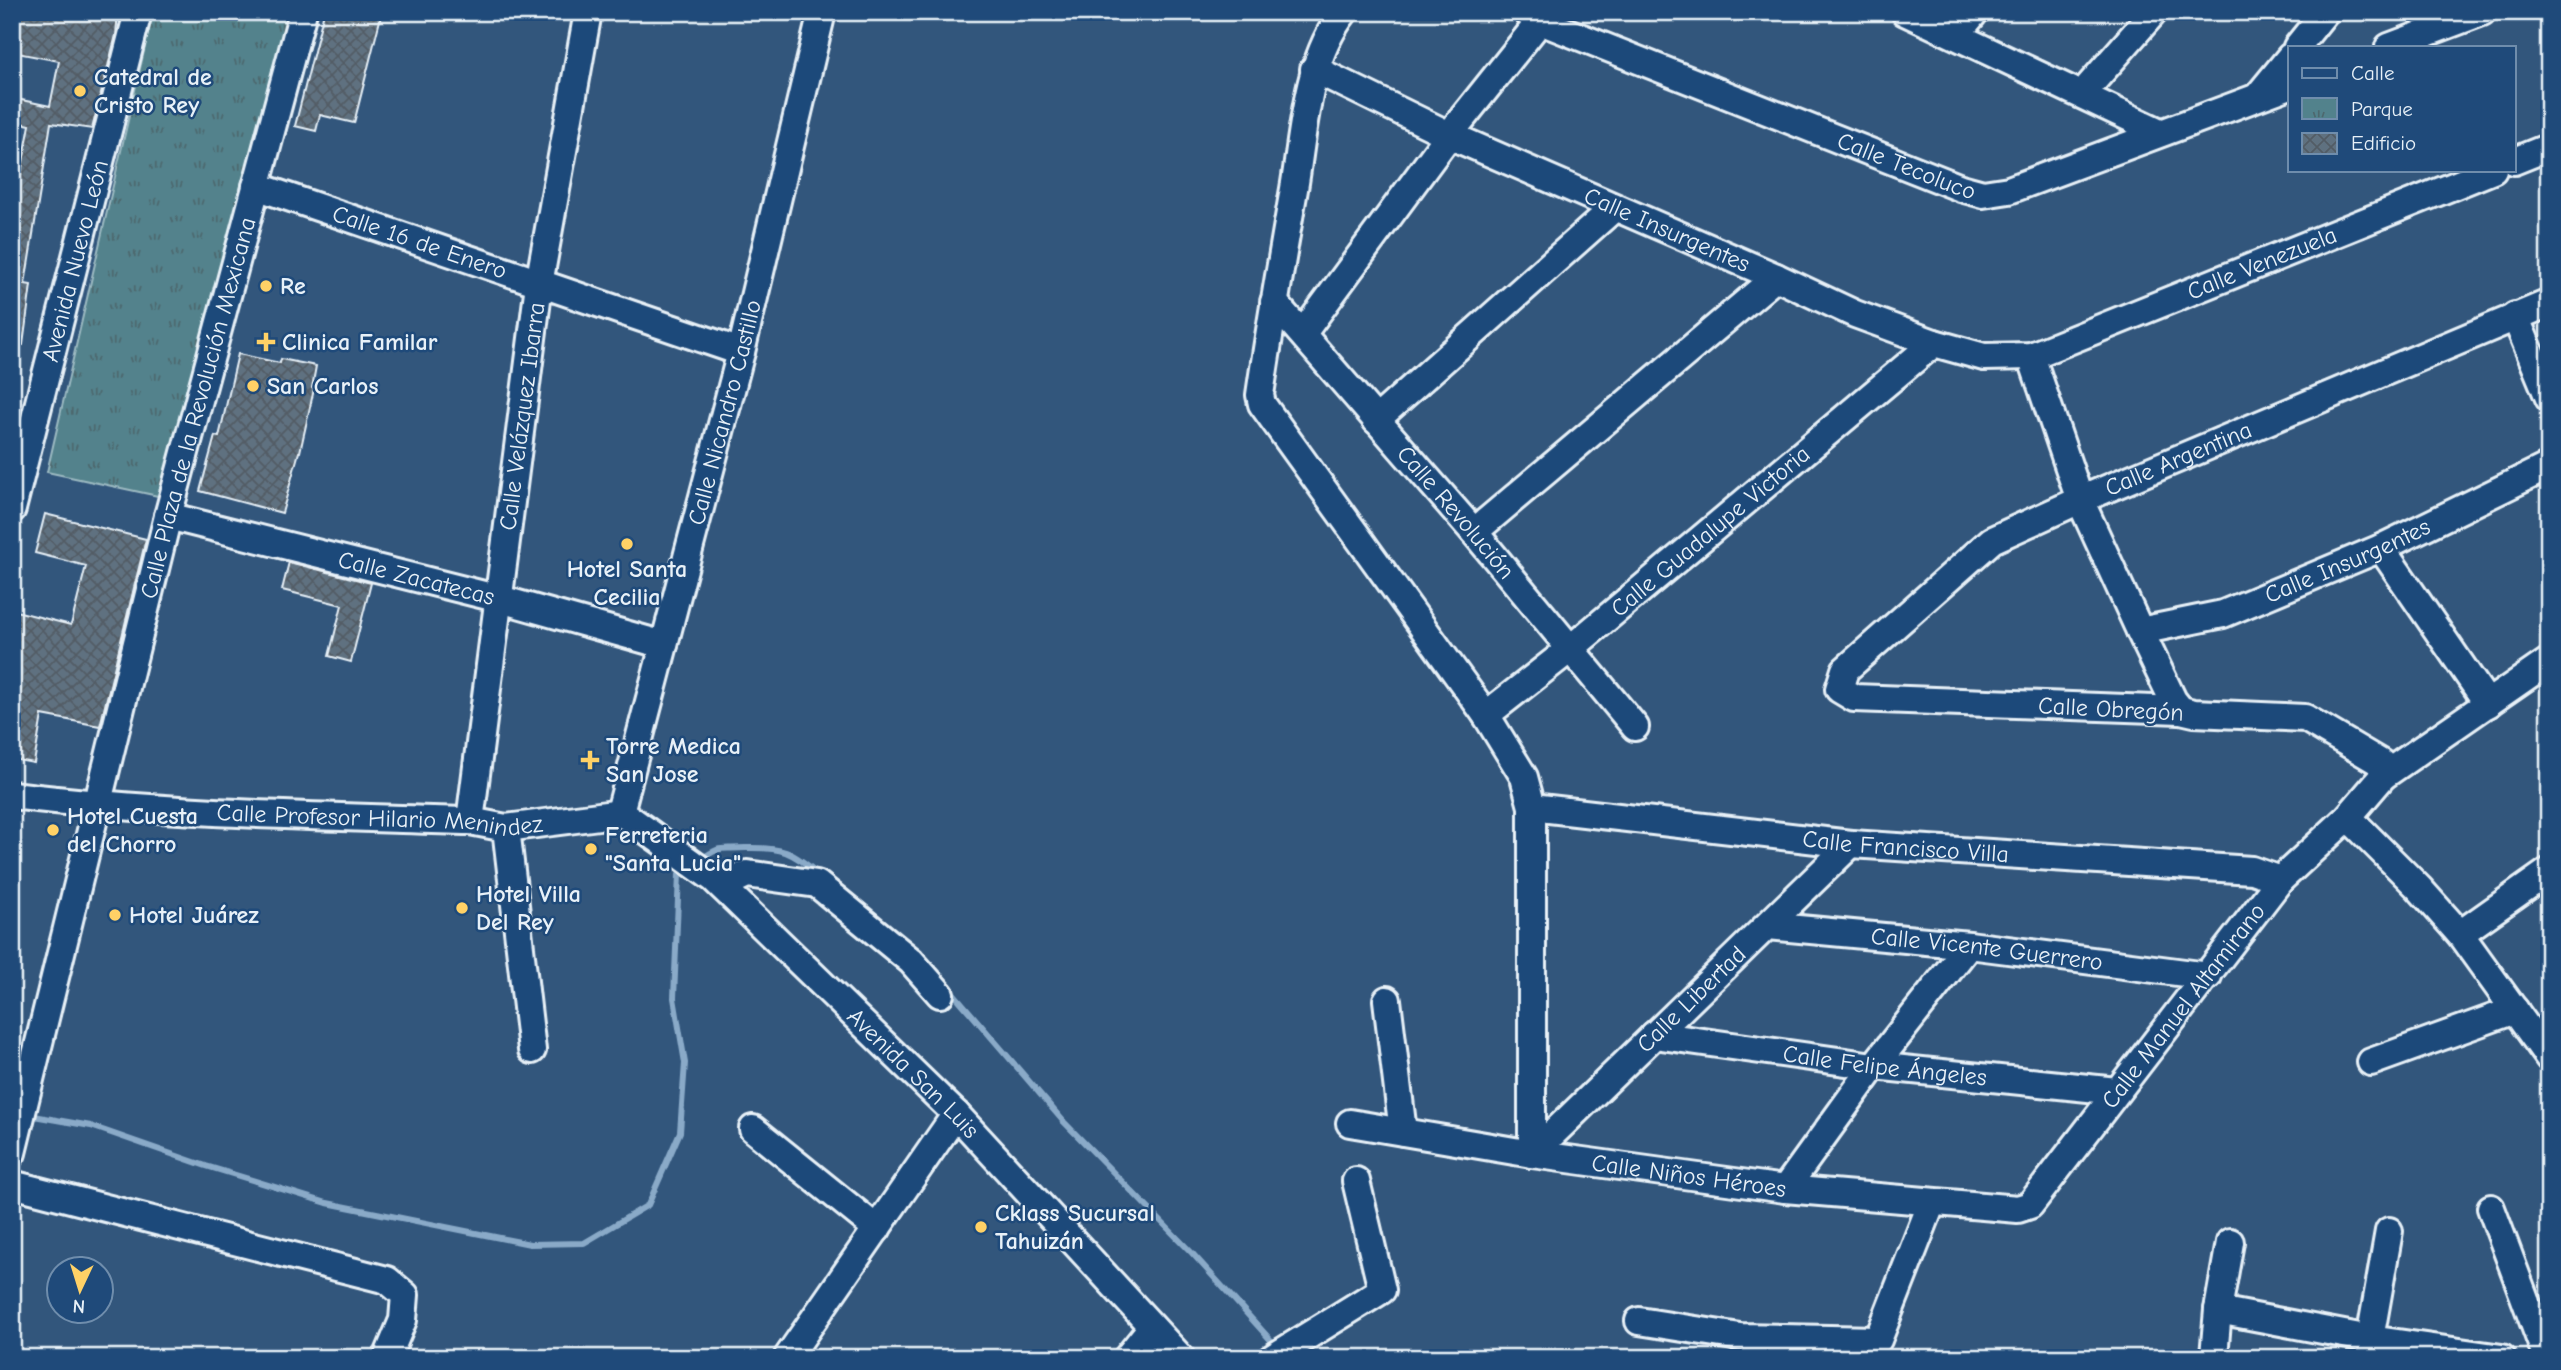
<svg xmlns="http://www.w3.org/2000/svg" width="2561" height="1370" viewBox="0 0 2561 1370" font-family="'Comic Neue',sans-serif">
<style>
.park{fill:url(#park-tufts);stroke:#9dbac2;stroke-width:2}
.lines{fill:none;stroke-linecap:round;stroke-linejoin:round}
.stream{stroke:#8aaac8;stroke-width:6}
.building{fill:url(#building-cross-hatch);stroke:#e8f1f8;stroke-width:2}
.minor-casing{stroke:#e8f1f8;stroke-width:32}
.minor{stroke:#1f4a7a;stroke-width:26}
.poi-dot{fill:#ffd166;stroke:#1f4a7a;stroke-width:2.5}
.labels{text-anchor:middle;stroke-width:5;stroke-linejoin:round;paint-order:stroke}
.poi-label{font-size:24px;font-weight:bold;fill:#e8f1f8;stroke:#1f4a7a;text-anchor:start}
.street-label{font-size:24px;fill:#e8f1f8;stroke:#1f4a7a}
</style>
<defs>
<pattern id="park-tufts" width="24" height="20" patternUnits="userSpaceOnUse" patternTransform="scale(1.75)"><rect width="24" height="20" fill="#52828c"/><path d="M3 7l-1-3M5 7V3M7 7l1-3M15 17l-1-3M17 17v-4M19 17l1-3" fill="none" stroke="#4d686e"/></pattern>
<pattern id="building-cross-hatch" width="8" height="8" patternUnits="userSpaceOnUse" patternTransform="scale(1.75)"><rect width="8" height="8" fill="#5f7180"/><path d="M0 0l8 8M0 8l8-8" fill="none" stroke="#525c65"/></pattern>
</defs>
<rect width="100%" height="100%" fill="#32567c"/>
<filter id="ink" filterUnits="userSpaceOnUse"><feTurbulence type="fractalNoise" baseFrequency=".0143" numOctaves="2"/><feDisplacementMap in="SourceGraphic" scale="14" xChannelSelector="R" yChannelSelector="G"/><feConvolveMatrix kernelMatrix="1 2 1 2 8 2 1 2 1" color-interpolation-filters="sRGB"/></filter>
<g filter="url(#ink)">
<path class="park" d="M 153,12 L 296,12 L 172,499 L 47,472 Z"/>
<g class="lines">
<g class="stream">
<path d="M 700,860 C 723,844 719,850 745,848 C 784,847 790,851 820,875"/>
<path d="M 949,988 L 1064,1122 L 1192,1253 L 1277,1347"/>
<path d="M 28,1115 L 91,1126 L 206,1166 L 327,1203 L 530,1244 L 584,1243 L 648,1205 L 680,1132 L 685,1063 L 674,998 L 679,874 L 688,868"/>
</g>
</g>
<g class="building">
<path d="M 12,12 L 118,12 L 116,35 L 92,129 L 51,123 L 25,284 L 31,285 L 23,345 L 12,344 L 12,209 L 14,210 L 30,125 L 12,121 L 12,98 L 50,106 L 59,61 L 12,52 Z"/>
<path d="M 324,12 L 382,12 L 354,123 L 320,115 L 316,131 L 295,126 Z"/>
<path d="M 238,354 L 280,363 L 281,359 L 316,366 L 312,388 L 314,389 L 300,452 L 299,452 L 282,513 L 200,491 L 215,436 L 219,437 Z"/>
<path d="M 45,514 L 146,539 L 100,726 L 42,715 L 34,763 L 12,759 L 12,610 L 71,625 L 86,566 L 35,553 Z"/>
<path d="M 289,562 L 371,583 L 351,662 L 329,656 L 342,605 L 282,590 Z"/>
</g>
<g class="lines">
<defs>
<g id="minor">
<path d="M 1344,12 C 1306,61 1304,130 1294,189 C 1282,258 1270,326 1260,395 L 1262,404 L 1486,715 L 1524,777 L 1532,807 L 1532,1154"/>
<path id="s1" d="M 1527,12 L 1540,21 L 1961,188 L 1983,194 L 2009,190 L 2290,85"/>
<path d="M 1905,12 L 2160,132"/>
<path d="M 1956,35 L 1975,12"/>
<path d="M 2297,47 L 2325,12"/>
<path d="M 2389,47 L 2482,12"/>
<path id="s2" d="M 1314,69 L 1449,135 L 1776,277 L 1855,314 L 1934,343 L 1984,357 L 2031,356 L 2493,170"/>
<path d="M 2082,94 L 2154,12"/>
<path d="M 2258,96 L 2290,57"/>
<path d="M 2514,161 L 2549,147"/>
<path id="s3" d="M 256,186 L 741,352"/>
<path id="s4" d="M 1274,302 L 1474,532 L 1635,727"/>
<path d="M 2515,316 L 2549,398"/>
<path d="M 1303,333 L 1449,135 L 1540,21 L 1550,12"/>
<path d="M 2031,356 L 2080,500 L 2140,631 L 2173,700 L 2181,710"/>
<path d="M 1376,420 L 1614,208"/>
<path id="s5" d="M 12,509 L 138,12"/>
<path id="s6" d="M 168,516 L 500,599 L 664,645"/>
<path d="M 1474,532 L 1776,277"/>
<path d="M 2381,548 L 2488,704"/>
<path id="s7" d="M 2140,631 L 2223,614 L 2381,548 L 2549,466"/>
<path id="s8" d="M 1486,715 L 1570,649 L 1934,343"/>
<path id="s9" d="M 2383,776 L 2381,763 L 2305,718 L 2194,713 L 2181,710 L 1854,698 L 1839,689 L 1845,670 L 1992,540 L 2080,500 L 2549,303"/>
<path id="s10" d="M 12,795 C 164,814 317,816 470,821 L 506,828 L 622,813 L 714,879 L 956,1114 L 1181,1358"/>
<path id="s11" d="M 1532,807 L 1851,844 L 2252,870 L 2280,880"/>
<path id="s12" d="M 620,812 L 741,352 L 822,12"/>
<path d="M 2348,817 L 2419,888 L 2460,934 L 2549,1058"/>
<path id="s13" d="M 470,821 L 539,284 L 588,12"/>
<path d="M 506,828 L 532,1050"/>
<path d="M 722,886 L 747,874 L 817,884 L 911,961 L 940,994"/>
<path id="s14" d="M 1768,926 L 1969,945 L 2208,976"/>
<path d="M 2460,934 L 2549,871"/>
<path d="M 1387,1000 L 1403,1132"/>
<path id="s15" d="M 1654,1035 L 1874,1066 L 2117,1091"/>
<path d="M 2371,1062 L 2515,1010"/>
<path id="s16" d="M 1350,1123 L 1532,1154 L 1785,1189 L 2018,1209 L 2030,1205 L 2280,880 L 2348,817 L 2383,776 L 2549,661"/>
<path d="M 753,1129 L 877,1229"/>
<path id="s17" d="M 12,1153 L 168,516 L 303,12"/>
<path id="s18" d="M 1532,1154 L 1851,844"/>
<path d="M 12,1184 L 387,1280 L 405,1295 L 403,1320 L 387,1358"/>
<path d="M 1785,1189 L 1874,1066 L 1969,945"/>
<path d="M 2491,1208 L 2547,1358"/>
<path d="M 2218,1310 L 2370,1339 L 2502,1358"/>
<path d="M 1639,1321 L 1740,1337 L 1878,1340 L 1932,1202"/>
<path d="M 2370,1339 L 2389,1231"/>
<path d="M 2214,1356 L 2218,1310 L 2230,1242"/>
<path d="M 787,1358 L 956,1114"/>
<path d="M 1127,1358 L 1152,1327"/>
<path d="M 1272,1358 L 1382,1290 L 1356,1181"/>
</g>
</defs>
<use href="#minor" class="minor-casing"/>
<use href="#minor" class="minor"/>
</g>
</g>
<g class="poi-dot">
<circle cx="80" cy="91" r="7"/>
<circle cx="266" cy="286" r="7"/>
<path d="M262.5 331.5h7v7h7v7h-7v7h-7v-7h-7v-7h7z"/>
<circle cx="253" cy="386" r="7"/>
<circle cx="627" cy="544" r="7"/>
<path d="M586.5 749.5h7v7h7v7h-7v7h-7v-7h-7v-7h7z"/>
<circle cx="53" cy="830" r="7"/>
<circle cx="591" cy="849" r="7"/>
<circle cx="462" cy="908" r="7"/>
<circle cx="115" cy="915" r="7"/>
<circle cx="981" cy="1227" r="7"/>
</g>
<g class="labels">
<g class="poi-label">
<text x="94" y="85">Catedral de<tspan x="94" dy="28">Cristo Rey</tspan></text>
<text x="280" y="294">Re</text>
<text x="282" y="350">Clinica Familar</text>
<text x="267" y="394">San Carlos</text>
<text x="627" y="577" text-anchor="middle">Hotel Santa<tspan x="627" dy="28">Cecilia</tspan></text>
<text x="606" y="754">Torre Medica<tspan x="606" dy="28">San Jose</tspan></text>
<text x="67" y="824">Hotel Cuesta<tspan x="67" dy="28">del Chorro</tspan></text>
<text x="605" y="843">Ferreteria<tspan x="605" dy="28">"Santa Lucia"</tspan></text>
<text x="476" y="902">Hotel Villa<tspan x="476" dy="28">Del Rey</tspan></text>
<text x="129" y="923">Hotel Juárez</text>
<text x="995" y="1221">Cklass Sucursal<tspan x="995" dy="28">Tahuizán</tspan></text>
</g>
<g class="street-label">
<text dy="8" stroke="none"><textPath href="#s1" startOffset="410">Calle Tecoluco</textPath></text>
<text dy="8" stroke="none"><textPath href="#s2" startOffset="388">Calle Insurgentes</textPath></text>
<text dy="8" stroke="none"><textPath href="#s3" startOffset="173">Calle 16 de Enero</textPath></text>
<text dy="8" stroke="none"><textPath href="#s5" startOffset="256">Avenida Nuevo León</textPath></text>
<text dy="8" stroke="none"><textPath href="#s2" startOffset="1026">Calle Venezuela</textPath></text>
<text dy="8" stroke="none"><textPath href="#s17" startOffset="768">Calle Plaza de la Revolución Mexicana</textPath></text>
<text dy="8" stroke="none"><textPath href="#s12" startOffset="413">Calle Nicandro Castillo</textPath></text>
<text dy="8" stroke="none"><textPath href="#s13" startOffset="408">Calle Velázquez Ibarra</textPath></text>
<text dy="8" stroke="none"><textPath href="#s9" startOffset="990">Calle Argentina</textPath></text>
<text dy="8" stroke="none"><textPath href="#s4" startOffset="278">Calle Revolución</textPath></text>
<text dy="8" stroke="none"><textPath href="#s8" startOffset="290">Calle Guadalupe Victoria</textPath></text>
<text dy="8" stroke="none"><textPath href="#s7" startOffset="220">Calle Insurgentes</textPath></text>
<text dy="8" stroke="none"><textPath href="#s6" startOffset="256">Calle Zacatecas</textPath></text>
<text transform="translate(2111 709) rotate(3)" y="8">Calle Obregón</text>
<text dy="8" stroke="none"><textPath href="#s10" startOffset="369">Calle Profesor Hilario Menindez</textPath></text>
<text dy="8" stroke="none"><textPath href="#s11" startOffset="376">Calle Francisco Villa</textPath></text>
<text dy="8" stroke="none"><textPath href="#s14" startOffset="220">Calle Vicente Guerrero</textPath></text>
<text dy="8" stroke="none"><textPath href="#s18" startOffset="222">Calle Libertad</textPath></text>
<text dy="8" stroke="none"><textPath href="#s16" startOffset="938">Calle Manuel Altamirano</textPath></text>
<text dy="8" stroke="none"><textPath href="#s15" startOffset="233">Calle Felipe Ángeles</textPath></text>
<text dy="8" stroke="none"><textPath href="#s10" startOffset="1004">Avenida San Luis</textPath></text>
<text dy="8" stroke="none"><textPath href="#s16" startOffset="343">Calle Niños Héroes</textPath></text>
</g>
</g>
<rect width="2561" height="1370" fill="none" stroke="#1f4a7a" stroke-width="42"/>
<rect x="21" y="21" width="2519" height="1328" fill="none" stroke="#e8f1f8" stroke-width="2.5" filter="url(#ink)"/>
<rect x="2288" y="46" width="228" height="126" fill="#1f4a7a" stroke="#6f8dac" stroke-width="2"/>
<rect x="2302" y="68" width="35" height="10" fill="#1f4a7a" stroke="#6f8dac" stroke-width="2"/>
<text x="2351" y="80" font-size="21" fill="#e8f1f8">Calle</text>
<rect x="2302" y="98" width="35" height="21" fill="url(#park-tufts)" stroke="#6f8dac" stroke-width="2"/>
<text x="2351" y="116" font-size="21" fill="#e8f1f8">Parque</text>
<rect x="2302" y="133" width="35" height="21" fill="url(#building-cross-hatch)" stroke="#6f8dac" stroke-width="2"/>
<text x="2351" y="150" font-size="21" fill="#e8f1f8">Edificio</text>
<g transform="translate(80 1290) rotate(184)"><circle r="33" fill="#1f4a7a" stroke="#6f8dac" stroke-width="2"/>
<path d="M0-5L12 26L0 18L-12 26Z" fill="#ffd166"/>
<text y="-10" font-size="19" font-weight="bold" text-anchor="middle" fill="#e8f1f8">N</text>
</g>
</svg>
